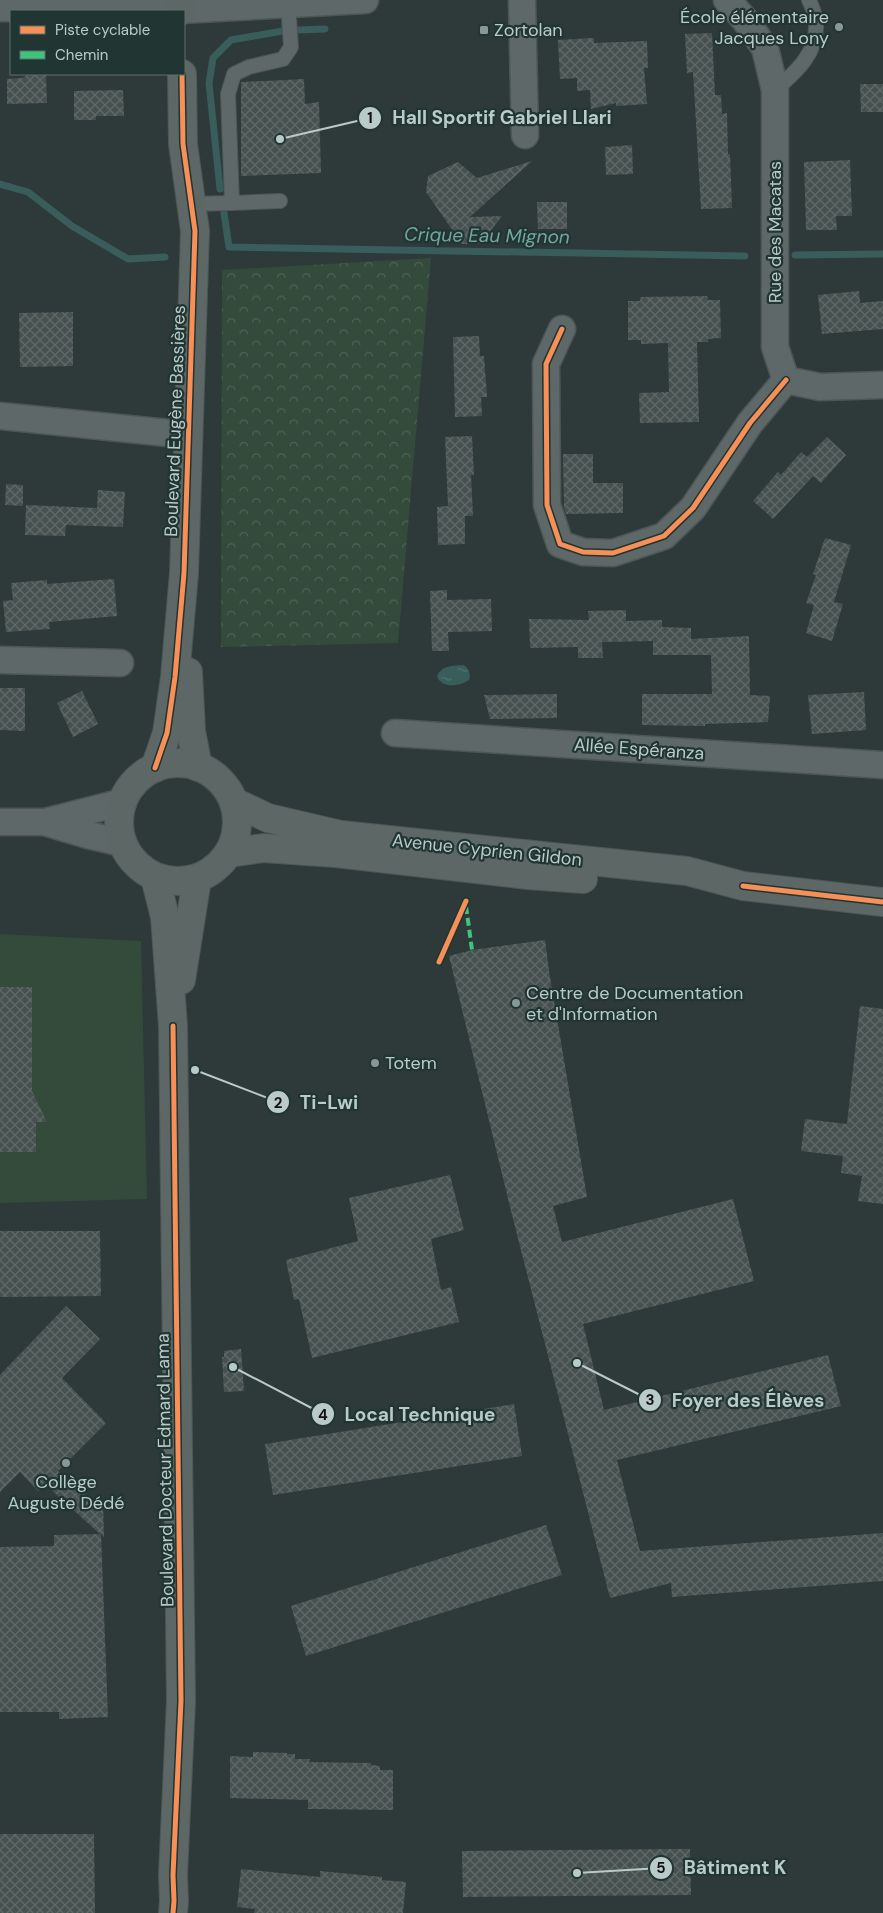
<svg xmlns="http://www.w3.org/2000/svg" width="883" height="1913" viewBox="0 0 883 1913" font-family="'DM Sans',sans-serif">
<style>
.green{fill:#344a3b}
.forest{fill:url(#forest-crowns)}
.water{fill:url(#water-ripples)}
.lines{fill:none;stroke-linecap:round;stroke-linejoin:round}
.stream{stroke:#395d5a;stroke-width:7}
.building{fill:url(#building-cross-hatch)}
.lane-casing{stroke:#4d5655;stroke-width:16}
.street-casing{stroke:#4d5655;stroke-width:29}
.secondary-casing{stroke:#4d5655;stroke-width:30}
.lane{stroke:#5e6868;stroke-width:14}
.street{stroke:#5e6868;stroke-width:26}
.secondary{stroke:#5c6766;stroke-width:28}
.quiet{stroke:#40c37c;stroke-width:4;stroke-dasharray:8 4;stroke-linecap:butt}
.cycleway-casing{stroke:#213533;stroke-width:8}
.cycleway{stroke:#f78f57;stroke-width:5}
.poi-dot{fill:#889897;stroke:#213533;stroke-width:2}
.labels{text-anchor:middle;stroke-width:4.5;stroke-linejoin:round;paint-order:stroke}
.poi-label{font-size:18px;fill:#b9cac9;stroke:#213533;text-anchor:start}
.street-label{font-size:18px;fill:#b9cac9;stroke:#213533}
.water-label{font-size:19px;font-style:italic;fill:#75a6a0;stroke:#213533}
.leader{fill:none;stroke:#b9cac9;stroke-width:2}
.callout-dot{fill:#b9cac9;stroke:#213533;stroke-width:2}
.mark-label{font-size:15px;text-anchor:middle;font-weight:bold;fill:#111}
.callout-label{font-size:19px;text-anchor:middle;font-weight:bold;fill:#b9cac9;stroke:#213533;stroke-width:4.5;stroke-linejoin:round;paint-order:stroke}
</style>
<defs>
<pattern id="forest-crowns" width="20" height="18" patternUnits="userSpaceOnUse" patternTransform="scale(1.25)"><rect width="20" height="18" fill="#344a3b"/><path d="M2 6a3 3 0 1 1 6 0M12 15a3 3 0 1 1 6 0" fill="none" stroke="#4f6356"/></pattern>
<pattern id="water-ripples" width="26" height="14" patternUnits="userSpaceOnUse" patternTransform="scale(1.25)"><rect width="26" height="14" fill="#395d5a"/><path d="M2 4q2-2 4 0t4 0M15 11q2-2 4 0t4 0" fill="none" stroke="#547370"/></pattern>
<pattern id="building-cross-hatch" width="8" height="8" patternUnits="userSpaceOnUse" patternTransform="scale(1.25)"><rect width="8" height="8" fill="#465150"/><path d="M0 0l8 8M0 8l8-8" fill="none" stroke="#5f6968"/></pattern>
</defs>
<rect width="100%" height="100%" fill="#2e3a39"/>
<path class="green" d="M 0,934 L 141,941 L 147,1199 L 0,1203 Z"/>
<path class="forest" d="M 431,258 L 398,643 L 221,647 L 222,270 Z"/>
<path class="water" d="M 464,665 C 469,670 471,673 469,680 C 460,686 443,689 437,677 C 441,665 452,666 464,665 Z"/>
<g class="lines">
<g class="stream">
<path d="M 298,30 L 325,29"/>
<path d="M 0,184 L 28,192 L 72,226 L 128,259 L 165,257"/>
<path d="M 220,189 L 209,83 L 213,58 L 231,40 L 283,31"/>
<path d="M 224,213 L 229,247 L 745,256"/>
<path d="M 795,255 L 883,254"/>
</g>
</g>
<g class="building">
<path d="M 712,33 L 715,95 L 721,95 L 722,114 L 727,113 L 728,154 L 730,154 L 732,208 L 701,209 L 693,72 L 687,73 L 685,34 Z"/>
<path d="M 594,38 L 594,43 L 647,41 L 648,68 L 644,68 L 647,104 L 616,106 L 616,103 L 591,109 L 590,90 L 577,91 L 577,78 L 560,79 L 558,40 Z"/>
<path d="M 28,74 L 46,74 L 47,103 L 7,104 L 7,79 L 23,78 Z"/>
<path d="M 304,79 L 305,104 L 319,102 L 321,173 L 241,176 L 241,82 Z"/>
<path d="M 860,84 L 883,84 L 883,112 L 861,112 Z"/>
<path d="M 123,90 L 124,116 L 96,116 L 96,120 L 74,120 L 74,91 Z"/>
<path d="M 632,145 L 633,174 L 606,175 L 605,147 Z"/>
<path d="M 850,160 L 852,216 L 836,216 L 837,230 L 806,230 L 804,162 Z"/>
<path d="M 532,161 L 470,217 L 502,216 L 480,244 L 462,244 L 426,192 L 428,176 L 458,162 L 477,178 Z"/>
<path d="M 537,202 L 567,202 L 567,229 L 538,229 Z"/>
<path d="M 859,291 L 860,303 L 883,301 L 883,329 L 822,334 L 818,295 Z"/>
<path d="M 707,296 L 708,300 L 720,300 L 721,338 L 708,339 L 708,342 L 697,342 L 699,422 L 640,423 L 639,393 L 669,392 L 668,343 L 641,344 L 641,340 L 628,340 L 628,301 L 640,301 L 641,297 Z"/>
<path d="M 73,312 L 73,366 L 20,367 L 19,313 Z"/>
<path d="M 479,336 L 480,356 L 484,356 L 487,397 L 481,397 L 482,416 L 455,417 L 453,337 Z"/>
<path d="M 472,436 L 474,475 L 471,475 L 473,516 L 465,516 L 465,544 L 438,545 L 437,507 L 448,506 L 445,437 Z"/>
<path d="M 827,437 L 846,455 L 821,483 L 813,476 L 773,519 L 753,501 L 778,472 L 781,475 L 801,452 L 807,457 Z"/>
<path d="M 563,454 L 593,454 L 593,483 L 623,483 L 623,513 L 566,514 L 564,508 Z"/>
<path d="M 6,484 L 23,485 L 23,506 L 5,505 Z"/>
<path d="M 98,490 L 125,492 L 123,527 L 66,525 L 65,536 L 25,535 L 26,505 L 97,508 Z"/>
<path d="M 825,538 L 851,545 L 834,602 L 843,604 L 832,641 L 806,633 L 814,605 L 806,603 L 816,575 L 813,574 Z"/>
<path d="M 114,579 L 117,616 L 49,622 L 50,629 L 6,632 L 3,601 L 13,600 L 11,583 L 47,580 L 47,584 Z"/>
<path d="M 447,590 L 447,600 L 491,599 L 492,631 L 448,632 L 449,651 L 432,651 L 430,591 Z"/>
<path d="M 626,610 L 626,621 L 662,620 L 662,627 L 691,628 L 691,639 L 749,636 L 750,695 L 770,696 L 768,722 L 705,724 L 705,726 L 642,725 L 642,694 L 712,694 L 711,655 L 653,655 L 653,641 L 602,642 L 603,658 L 578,658 L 578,647 L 530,648 L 529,619 L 589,620 L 588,611 Z"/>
<path d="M 0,688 L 25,688 L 25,731 L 0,730 Z"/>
<path d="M 82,691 L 98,724 L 73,737 L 57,703 Z"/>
<path d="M 864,692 L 866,730 L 812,734 L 808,695 Z"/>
<path d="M 557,694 L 557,718 L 490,719 L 484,695 Z"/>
<path d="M 545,940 L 549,971 L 587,1197 L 553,1206 L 562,1242 L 733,1199 L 754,1281 L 583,1324 L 604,1410 L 828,1355 L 841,1406 L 617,1460 L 640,1551 L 883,1533 L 883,1581 L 672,1597 L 671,1583 L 610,1598 L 512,1215 L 449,956 L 472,950 Z"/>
<path d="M 0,987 L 32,987 L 32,1091 L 47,1122 L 36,1122 L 36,1152 L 0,1152 Z"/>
<path d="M 860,1006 L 883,1009 L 883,1204 L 858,1201 L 862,1176 L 841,1173 L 843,1156 L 801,1151 L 805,1119 L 847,1124 Z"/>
<path d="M 450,1175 L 464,1230 L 431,1239 L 441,1290 L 451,1287 L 459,1322 L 312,1358 L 299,1299 L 294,1300 L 286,1260 L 358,1241 L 349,1198 Z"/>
<path d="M 0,1231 L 100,1231 L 101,1296 L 0,1297 Z"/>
<path d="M 66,1306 L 100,1339 L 62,1378 L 106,1423 L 58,1471 L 92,1501 L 103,1502 L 104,1537 L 101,1534 L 108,1717 L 59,1719 L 59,1712 L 0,1712 L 0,1547 L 54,1546 L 54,1535 L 100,1534 L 46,1485 L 38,1491 L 20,1472 L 0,1492 L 0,1375 Z"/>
<path d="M 241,1349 L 244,1391 L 224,1392 L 222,1357 L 224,1357 L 224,1351 Z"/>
<path d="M 514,1404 L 522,1456 L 273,1495 L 265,1444 Z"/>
<path d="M 546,1525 L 562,1575 L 306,1656 L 291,1606 Z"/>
<path d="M 253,1752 L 287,1753 L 287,1754 L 295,1754 L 295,1759 L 310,1759 L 309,1762 L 371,1763 L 371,1765 L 380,1766 L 380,1770 L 393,1770 L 393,1810 L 308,1809 L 308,1800 L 230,1798 L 230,1756 L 253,1757 Z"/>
<path d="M 0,1834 L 94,1834 L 95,1913 L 0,1913 Z"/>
<path d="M 677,1849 L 690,1849 L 691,1895 L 463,1897 L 462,1851 Z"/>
<path d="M 241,1869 L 320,1877 L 320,1871 L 382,1877 L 382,1880 L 406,1882 L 403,1913 L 254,1913 L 255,1909 L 237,1907 Z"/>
</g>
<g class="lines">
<defs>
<g id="lane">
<path d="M 775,90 C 796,72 818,53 816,23 C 816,15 812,7 809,0"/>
<path d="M 232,203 L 280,201"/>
<path d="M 191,204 L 232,203 L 228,94 L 234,74 L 249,67 L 283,59 L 291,47 L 288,4"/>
</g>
<g id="street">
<path d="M 522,0 L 525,135"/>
<path d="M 727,0 L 745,20 L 765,48 L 775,90 L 775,347 L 786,380 L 820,387 L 883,385"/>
<path d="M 0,8 L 180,10 L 365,0"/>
<path d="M 562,329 L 546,364 L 547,505 L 560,544 L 583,552 L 613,553 L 664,536 L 693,508 L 750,423 L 786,380"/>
<path d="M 0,416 L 188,435"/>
<path d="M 0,660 L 120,663"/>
<path d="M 395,733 L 883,765"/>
<path d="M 0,822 L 45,822 L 123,802"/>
<path d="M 45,822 L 88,835 L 123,843"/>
</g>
<g id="secondary">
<path d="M 180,0 L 180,11"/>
<path d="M 188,672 L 191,731 L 198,767"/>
<circle cx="178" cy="822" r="59"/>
<path d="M 155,768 L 167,733 L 175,677 L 184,573 L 195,231 L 183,144 L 182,74"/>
<path d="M 234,802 L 268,818 L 341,835 L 687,871 L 743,886 L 883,902"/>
<path d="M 229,853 L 263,848 L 336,853 L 528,875 L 583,879"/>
<path d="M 155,877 L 165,917 L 173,1026 L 181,1701 L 173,1875 L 174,1901 L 173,1913"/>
<path d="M 181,980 L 197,879"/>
</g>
</defs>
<use href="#lane" class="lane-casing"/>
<use href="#street" class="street-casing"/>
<use href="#secondary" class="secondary-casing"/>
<use href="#lane" class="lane"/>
<use href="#street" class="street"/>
<use href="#secondary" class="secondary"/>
<path class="quiet" d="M 466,906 L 472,950"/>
<defs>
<g id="cycleway">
<path d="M 562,329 L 546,364 L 547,505 L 560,544 L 583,552 L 613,553 L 664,536 L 693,508 L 750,423 L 786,380"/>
<path d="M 155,768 L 167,733 L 175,677 L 184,573 L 195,231 L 183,144 L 182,74"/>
<path d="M 743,886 L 883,902"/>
<path d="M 439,962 L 466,901"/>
<path d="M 173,1913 L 174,1901 L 173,1875 L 181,1701 L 173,1026"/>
</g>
</defs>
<use href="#cycleway" class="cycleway-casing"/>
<use href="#cycleway" class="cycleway"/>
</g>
<g class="poi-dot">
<circle cx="839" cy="27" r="5"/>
<rect x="479" y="25" width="10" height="10" rx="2.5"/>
<circle cx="516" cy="1003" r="5"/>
<circle cx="375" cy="1063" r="5"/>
<circle cx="66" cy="1463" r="5"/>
</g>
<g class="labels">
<g class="poi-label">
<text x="829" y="23" text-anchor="end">École élémentaire<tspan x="829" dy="21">Jacques Lony</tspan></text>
<text x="494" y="36">Zortolan</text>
<text x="526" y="999">Centre de Documentation<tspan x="526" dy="21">et d'Information</tspan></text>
<text x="385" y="1069">Totem</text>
<text x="66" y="1488" text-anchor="middle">Collège<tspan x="66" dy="21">Auguste Dédé</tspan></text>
</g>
<g class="street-label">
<text transform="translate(775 232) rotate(-90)" y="6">Rue des Macatas</text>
<text transform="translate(175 421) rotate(-88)" y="6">Boulevard Eugène Bassières</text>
<text transform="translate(639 749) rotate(4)" y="6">Allée Espéranza</text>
<text transform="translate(487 850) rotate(6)" y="6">Avenue Cyprien Gildon</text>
<text transform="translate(165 1470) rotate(-91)" y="6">Boulevard Docteur Edmard Lama</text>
</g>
<g class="water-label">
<text transform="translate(487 235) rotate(1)" y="7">Crique Eau Mignon</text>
</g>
</g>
<path class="leader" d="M280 139L370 118M195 1070L278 1102M577 1363L650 1400M233 1367L323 1414M577 1873L661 1868"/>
<g class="callout-dot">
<circle cx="280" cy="139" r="5"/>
<circle cx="195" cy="1070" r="5"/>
<circle cx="577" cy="1363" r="5"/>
<circle cx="233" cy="1367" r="5"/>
<circle cx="577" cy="1873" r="5"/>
<circle cx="370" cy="118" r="12"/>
<circle cx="278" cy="1102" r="12"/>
<circle cx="650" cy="1400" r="12"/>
<circle cx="323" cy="1414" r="12"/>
<circle cx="661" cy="1868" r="12"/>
</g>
<g class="mark-label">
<text x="370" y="123">1</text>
<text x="278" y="1108">2</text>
<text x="650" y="1405">3</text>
<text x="323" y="1420">4</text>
<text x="661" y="1873">5</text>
</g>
<g class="callout-label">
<text x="502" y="124">Hall Sportif Gabriel Llari</text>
<text x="329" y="1109">Ti-Lwi</text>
<text x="748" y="1407">Foyer des Élèves</text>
<text x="420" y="1421">Local Technique</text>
<text x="735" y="1874">Bâtiment K</text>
</g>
<rect x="10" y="10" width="175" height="65" fill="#213533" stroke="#5e716f"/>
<rect x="20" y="26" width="25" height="8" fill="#f78f57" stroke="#5e716f"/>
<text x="55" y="35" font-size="15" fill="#b9cac9">Piste cyclable</text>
<rect x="20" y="51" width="25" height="8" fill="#40c37c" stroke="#5e716f"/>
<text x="55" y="60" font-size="15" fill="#b9cac9">Chemin</text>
</svg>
